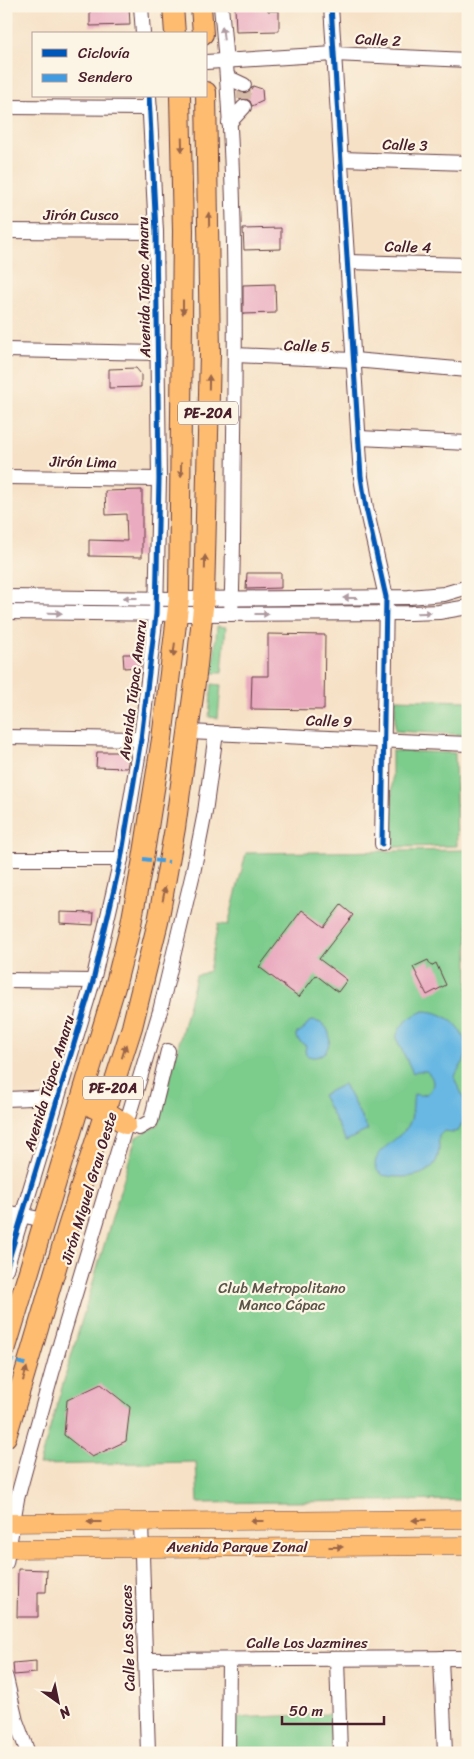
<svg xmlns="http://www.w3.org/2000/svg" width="474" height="1759" viewBox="0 0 474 1759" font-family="Sriracha,sans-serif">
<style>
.green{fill:#7ccc8c;stroke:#63765c}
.water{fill:#67b8e3;stroke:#586c87}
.building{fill:#eaaac0}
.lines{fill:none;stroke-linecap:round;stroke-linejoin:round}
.minor-tunnel{stroke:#d4baa7;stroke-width:14;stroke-dasharray:14 7;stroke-linecap:butt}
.minor-casing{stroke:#643c42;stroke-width:16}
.major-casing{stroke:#643c42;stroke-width:19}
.highway-casing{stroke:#643c42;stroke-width:22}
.minor{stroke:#fff;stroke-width:14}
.major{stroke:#febc70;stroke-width:18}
.highway{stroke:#febc70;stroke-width:20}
.quiet{stroke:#409be1;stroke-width:4;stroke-dasharray:8 4;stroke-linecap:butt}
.cycleway-casing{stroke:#fcf5e5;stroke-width:8}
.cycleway{stroke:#0057b8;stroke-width:5}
.oneway{fill:#ae9aa0}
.oneway2{fill:#9b664a}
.labels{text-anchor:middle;stroke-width:4.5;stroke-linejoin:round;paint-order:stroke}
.shield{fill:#fcf5e5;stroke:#7f5f63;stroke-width:1}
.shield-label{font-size:14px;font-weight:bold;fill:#4a1f2b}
.street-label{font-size:15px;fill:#4a1f2b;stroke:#fcf5e5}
.park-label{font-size:15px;fill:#595348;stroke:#fcf5e5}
</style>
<rect width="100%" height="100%" fill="#fcf5e5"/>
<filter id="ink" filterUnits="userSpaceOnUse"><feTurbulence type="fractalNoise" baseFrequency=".02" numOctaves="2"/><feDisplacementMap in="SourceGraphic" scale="10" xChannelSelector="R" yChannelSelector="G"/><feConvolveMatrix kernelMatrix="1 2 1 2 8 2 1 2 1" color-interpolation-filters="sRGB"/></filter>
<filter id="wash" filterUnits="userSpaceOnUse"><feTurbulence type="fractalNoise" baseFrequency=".0096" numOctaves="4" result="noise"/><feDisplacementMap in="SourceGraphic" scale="20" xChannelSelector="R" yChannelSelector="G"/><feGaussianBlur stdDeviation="1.12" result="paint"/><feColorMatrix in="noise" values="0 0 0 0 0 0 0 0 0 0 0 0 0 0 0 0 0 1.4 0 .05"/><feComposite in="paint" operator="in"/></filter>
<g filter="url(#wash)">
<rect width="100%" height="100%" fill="#f6e1c6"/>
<g class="green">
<path d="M 217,626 L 226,627 L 222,673 L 213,673 Z"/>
<path d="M 212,684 L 221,685 L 218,718 L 209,717 Z"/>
<path d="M 395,699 L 468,701 L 468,735 L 395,731 Z"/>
<path d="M 392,751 L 455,753 L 457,846 L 392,847 Z"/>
<path d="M 468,850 L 468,1500 L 198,1503 L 196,1462 L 39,1465 L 136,1137 L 158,1125 L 196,976 L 209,971 L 218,924 L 228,925 L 246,853 Z"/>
<path d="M 330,1714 L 332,1753 L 232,1753 L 232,1718 Z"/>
</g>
<g class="water">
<path d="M 424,1011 C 447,1011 469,1031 466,1055 C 465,1063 457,1069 455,1077 C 455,1083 458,1086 461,1092 C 467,1105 467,1118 458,1131 L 453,1132 L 444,1131 L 439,1136 C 438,1143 440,1149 438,1156 C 432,1179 401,1179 382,1175 C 359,1158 401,1139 408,1126 C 414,1116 412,1105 414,1094 C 431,1100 440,1081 426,1071 L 417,1071 L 413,1073 L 396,1038 C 400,1023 411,1016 424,1011 Z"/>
<path d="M 312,1021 C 341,1022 331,1067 306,1055 L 305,1051 L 306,1046 L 299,1041 L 296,1036 L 296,1034 L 304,1029 L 309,1022 Z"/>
<path d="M 344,1084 L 368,1130 L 346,1141 L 322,1095 Z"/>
</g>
<g id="blocks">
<g class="building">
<path d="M 90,6 L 129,6 L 130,25 L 90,26 Z"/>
<path d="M 235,6 L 268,6 L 268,11 L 279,11 L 279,31 L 236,32 Z"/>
<path d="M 253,86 L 262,89 L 263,101 L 252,106 L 250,101 L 246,99 L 240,100 L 239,93 L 244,94 L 249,92 Z"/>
<path d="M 281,228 L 281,249 L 244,250 L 243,229 Z"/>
<path d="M 275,284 L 276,313 L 243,314 L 243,285 Z"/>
<path d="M 136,368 L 141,374 L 141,387 L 109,388 L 109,369 Z"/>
<path d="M 142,490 L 142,557 L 89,556 L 89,540 L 127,541 L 126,514 L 106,515 L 105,491 Z"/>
<path d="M 247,573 L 281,573 L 281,588 L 246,589 Z"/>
<path d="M 268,634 L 325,635 L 324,710 L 251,709 L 252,676 L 268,676 Z"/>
<path d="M 123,654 L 139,654 L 140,667 L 124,668 Z"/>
<path d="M 97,752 L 122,752 L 129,757 L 127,768 L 96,767 Z"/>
<path d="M 341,905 L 353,915 L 319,959 L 347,980 L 338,992 L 316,975 L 299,997 L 259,967 L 302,910 L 324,927 Z"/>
<path d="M 60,912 L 94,913 L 93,925 L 60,923 Z"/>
<path d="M 428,960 L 431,966 L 436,963 L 446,985 L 427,995 L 413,967 Z"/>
<path d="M 101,1384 L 130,1407 L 126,1441 L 92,1457 L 64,1435 L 67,1400 Z"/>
<path d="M 18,1569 L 47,1570 L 46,1592 L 38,1592 L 38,1617 L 17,1617 Z"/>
<path d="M 36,1661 L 36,1673 L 14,1675 L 13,1663 Z"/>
</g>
</g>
</g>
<g filter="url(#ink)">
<use href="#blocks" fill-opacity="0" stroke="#643c42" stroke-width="1"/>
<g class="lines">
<path class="minor-tunnel" d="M 244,85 L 244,107"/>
<defs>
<g id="minor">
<path d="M 141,6 L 143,34"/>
<path d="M 221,6 C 235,149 236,293 234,436 C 233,495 234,555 231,614"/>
<path d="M 331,6 L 361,477 L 366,508 L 386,597 L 382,844"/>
<path d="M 206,62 L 334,54 L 468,60"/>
<path d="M 227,77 L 244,85"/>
<path d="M 6,107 L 150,108"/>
<path d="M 229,123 L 244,107"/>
<path d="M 341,159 L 468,163"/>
<path d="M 6,231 L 156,232"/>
<path d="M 347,262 L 468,265"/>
<path d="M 6,350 L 159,353"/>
<path d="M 235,355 L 354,360 L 468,370"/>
<path d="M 359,438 L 468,443"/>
<path d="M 6,477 L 159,479"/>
<path d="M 6,597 L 179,599 L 409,597 L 444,594 L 468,587"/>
<path d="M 6,612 L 178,614 L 411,613 L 439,612 L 468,607"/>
<path d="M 188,732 L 468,744"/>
<path d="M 6,737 L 141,739"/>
<path d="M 6,859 L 121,859"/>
<path d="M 6,980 L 93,981"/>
<path d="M 6,1099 L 57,1097"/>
<path d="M 126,1124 L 139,1128 L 151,1121 L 168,1051"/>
<path d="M 6,1212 L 44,1220"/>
<path d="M 6,1269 L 93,981 L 121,859 L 141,739 L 156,614 L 159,479 L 156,232 L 149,96"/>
<path d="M 141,1522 L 148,1753"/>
<path d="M 6,1563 L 17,1499 L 31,1448 L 61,1341 L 160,1011 L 193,873 L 205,812 L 216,733"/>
<path d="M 441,1658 L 445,1753"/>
<path d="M 337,1659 L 340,1753"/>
<path d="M 145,1660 L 468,1658"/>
<path d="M 6,1678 L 16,1721 L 28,1753"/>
<path d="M 228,1753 L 229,1660"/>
</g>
<g id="major">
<path d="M 6,1523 L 468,1519"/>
<path d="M 6,1549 L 468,1546"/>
</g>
<g id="highway">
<path d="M 173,6 L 175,34"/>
<path d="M 201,6 L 203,34"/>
<path d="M 94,1108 L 105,1111 L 126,1124"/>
<path d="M 6,1347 L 115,987 L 131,924 L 143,859 L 162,739 L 179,599 L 183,231 L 180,96"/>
<path d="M 6,1437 L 68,1227 L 132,1027 L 158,922 L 175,828 L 196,675 L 204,598 L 210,353 L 206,92"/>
</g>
</defs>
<use href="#minor" class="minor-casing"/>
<use href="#major" class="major-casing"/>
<use href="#highway" class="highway-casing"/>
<use href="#minor" class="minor"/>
<use href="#major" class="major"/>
<use href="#highway" class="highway"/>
<g class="quiet">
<path d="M 143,859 L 169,862"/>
<path d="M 6,1359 L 28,1365"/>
</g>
<defs>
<g id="cycleway">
<path d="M 331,6 L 361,477 L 366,508 L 386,597 L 382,844"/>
<path d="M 6,1269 L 93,981 L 121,859 L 141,739 L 156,614 L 159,479 L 156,232 L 149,96"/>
</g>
</defs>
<use href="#cycleway" class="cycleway-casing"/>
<use href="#cycleway" class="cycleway"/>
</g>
<defs><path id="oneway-solid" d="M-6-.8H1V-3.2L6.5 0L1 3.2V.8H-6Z" transform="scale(1.25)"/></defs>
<g class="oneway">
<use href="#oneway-solid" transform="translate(223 33) rotate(-96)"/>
<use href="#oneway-solid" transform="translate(130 598) rotate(-180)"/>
<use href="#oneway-solid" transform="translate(350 598) rotate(180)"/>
<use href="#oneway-solid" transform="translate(55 613) rotate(1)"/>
<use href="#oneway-solid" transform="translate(424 613) rotate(-2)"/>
<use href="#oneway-solid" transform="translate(262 614)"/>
</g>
<g class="oneway2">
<use href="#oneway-solid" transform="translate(182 145) rotate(88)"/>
<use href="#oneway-solid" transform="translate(209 219) rotate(-91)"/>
<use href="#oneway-solid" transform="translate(183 307) rotate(90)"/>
<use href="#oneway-solid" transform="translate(209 382) rotate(-89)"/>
<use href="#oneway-solid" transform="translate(181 470) rotate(91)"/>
<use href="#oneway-solid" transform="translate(205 562) rotate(-89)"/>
<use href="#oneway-solid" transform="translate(174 650) rotate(97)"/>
<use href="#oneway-solid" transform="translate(164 894) rotate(-79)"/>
<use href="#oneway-solid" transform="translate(124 1051) rotate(-73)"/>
<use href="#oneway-solid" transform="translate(25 1374) rotate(-74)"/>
<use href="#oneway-solid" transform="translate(419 1520) rotate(179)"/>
<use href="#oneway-solid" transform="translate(257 1521) rotate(180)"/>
<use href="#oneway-solid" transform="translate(94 1522) rotate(180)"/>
<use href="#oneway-solid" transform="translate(336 1547)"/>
</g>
</g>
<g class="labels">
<g class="shield">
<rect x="178" y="401.5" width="60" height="23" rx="4"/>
<rect x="83" y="1076.5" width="60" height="23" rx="4"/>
</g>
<g class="shield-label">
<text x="208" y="418">PE-20A</text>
<text x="113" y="1093">PE-20A</text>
</g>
<g class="street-label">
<text transform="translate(378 40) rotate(3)" y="5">Calle 2</text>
<text transform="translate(405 145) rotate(2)" y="5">Calle 3</text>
<text x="81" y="220">Jirón Cusco</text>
<text transform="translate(408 247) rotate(2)" y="5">Calle 4</text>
<text transform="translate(144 287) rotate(-91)" y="5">Avenida Túpac Amaru</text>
<text transform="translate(307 346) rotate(2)" y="5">Calle 5</text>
<text transform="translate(83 462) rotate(1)" y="5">Jirón Lima</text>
<text transform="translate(133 690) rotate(-83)" y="5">Avenida Túpac Amaru</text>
<text transform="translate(329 721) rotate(2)" y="5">Calle 9</text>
<text transform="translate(49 1083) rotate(-73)" y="5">Avenida Túpac Amaru</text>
<text transform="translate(89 1188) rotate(-73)" y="5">Jirón Miguel Grau Oeste</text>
<text x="237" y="1552">Avenida Parque Zonal</text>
<text transform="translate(128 1638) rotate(-92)" y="5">Calle Los Sauces</text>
<text x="307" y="1648">Calle Los Jazmines</text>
</g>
<g class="park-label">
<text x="282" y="1293">Club Metropolitano<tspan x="282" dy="17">Manco Cápac</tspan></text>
</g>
</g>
<rect width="474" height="1759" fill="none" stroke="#fcf5e5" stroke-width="25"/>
<rect x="32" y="32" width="175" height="65" fill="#fcf5e5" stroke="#b59f9b"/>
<rect x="42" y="49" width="25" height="8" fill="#0057b8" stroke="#b59f9b"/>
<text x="78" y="58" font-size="15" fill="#4a1f2b">Ciclovía</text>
<rect x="42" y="74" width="25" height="8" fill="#409be1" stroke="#b59f9b"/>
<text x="78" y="82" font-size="15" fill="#4a1f2b">Sendero</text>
<g transform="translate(58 1702) rotate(147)" stroke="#fcf5e5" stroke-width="4" paint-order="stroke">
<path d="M0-4L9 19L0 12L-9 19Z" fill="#4a1f2b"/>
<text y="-8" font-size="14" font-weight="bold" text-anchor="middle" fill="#4a1f2b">N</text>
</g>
<path d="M282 1716v8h102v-8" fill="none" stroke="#4a1f2b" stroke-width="2.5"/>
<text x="289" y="1716" font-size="15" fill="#4a1f2b" stroke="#fcf5e5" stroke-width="4" paint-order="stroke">50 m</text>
</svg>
